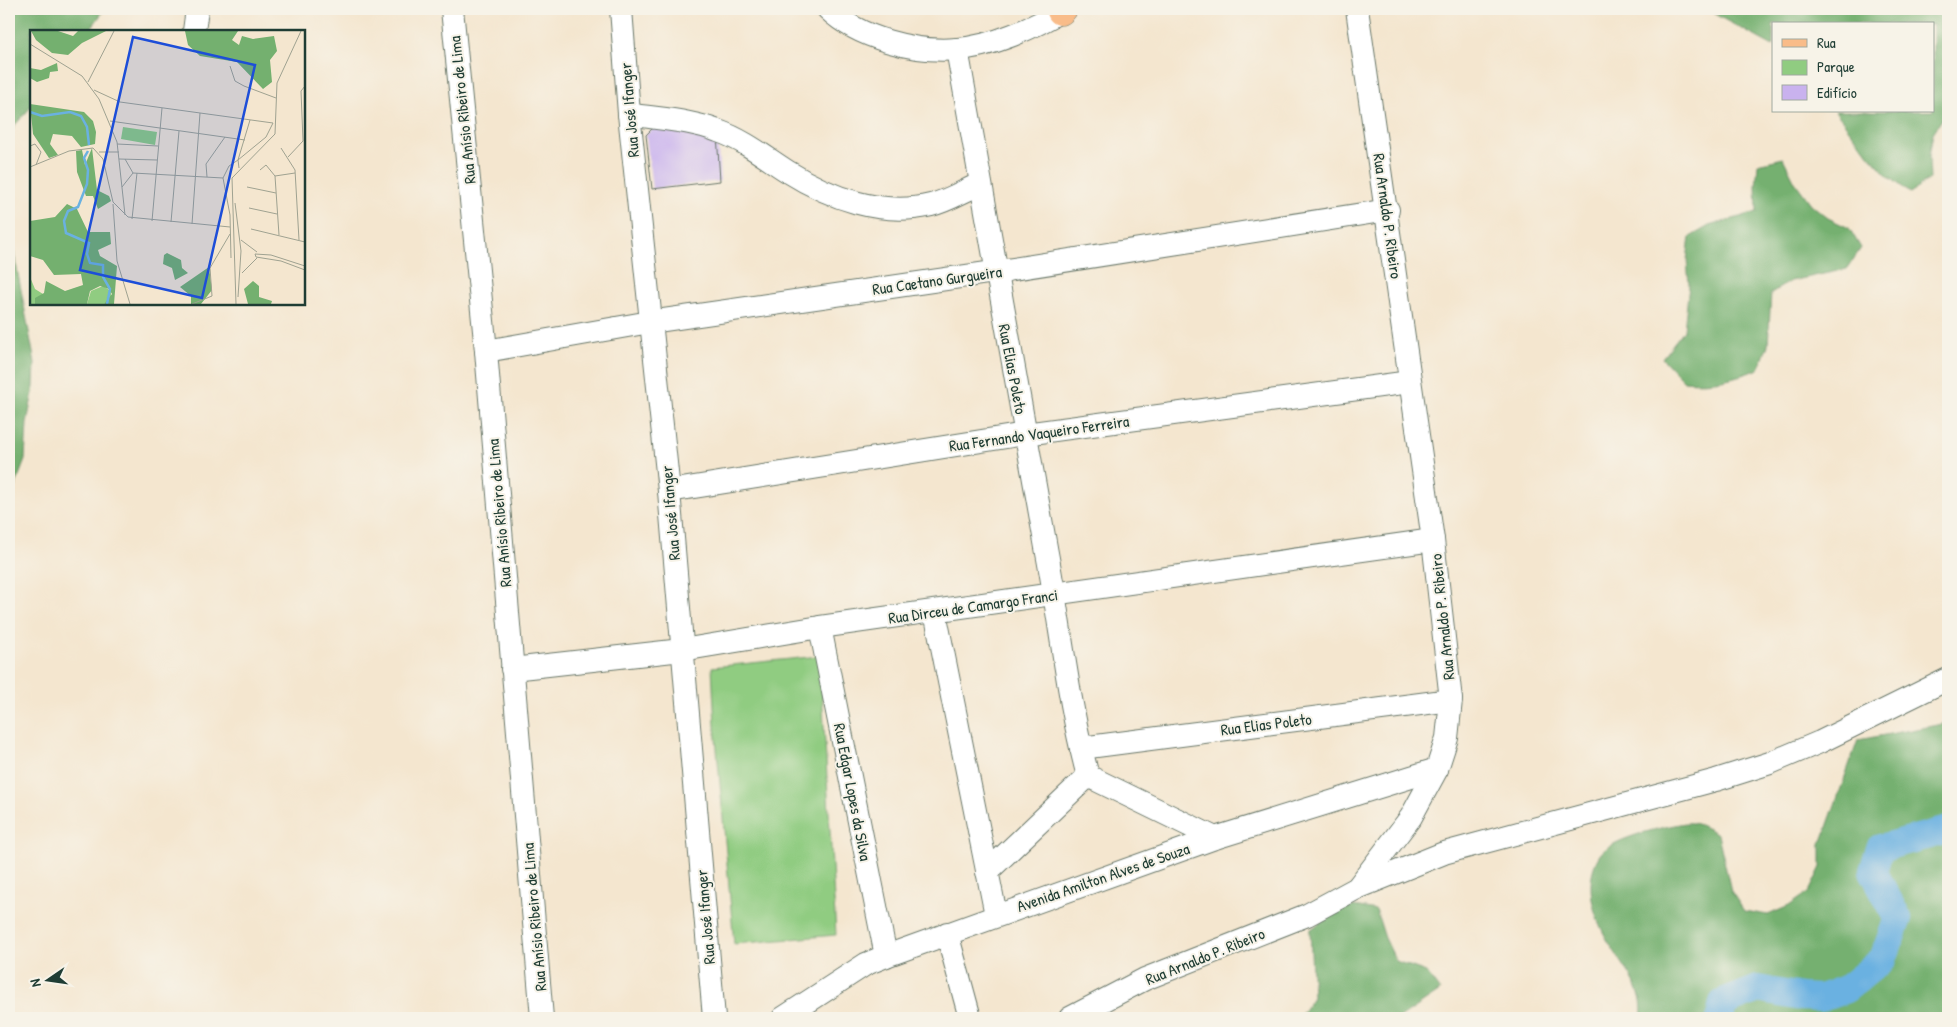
<svg xmlns="http://www.w3.org/2000/svg" width="1957" height="1027" viewBox="0 0 1957 1027" font-family="'Patrick Hand',sans-serif">
<style>
.green{fill:#90cc81;stroke:#58845a}
.forest{fill:#74b06f;stroke:#4a7652}
.lines{fill:none;stroke-linecap:round;stroke-linejoin:round}
.river{stroke:#6ab1e1;stroke-width:28}
.building{fill:#c9b2ee}
.minor-casing{stroke:#6a786a;stroke-width:24}
.major-casing{stroke:#6a786a;stroke-width:29}
.minor{stroke:#fff;stroke-width:22}
.major{stroke:#f9bc89;stroke-width:28}
.labels{text-anchor:middle;stroke-width:4;stroke-linejoin:round;paint-order:stroke}
.street-label{font-size:16px;fill:#1f3d34;stroke:#f7f3e8}
.inset-river{fill:none;stroke:#6ab1e1;stroke-width:2.5}
.inset-road{fill:none;stroke:#9fa291;stroke-width:1}
.view{fill:#1d4ed8;fill-opacity:0.15;stroke:#1d4ed8;stroke-width:2.5}
.inset-edge{fill:none;stroke:#1f3d34;stroke-width:2.5}
</style>
<rect width="100%" height="100%" fill="#f7f3e8"/>
<filter id="ink" filterUnits="userSpaceOnUse"><feTurbulence type="fractalNoise" baseFrequency=".02" numOctaves="2"/><feDisplacementMap in="SourceGraphic" scale="10" xChannelSelector="R" yChannelSelector="G"/><feConvolveMatrix kernelMatrix="1 2 1 2 8 2 1 2 1" color-interpolation-filters="sRGB"/></filter>
<filter id="wash" filterUnits="userSpaceOnUse"><feTurbulence type="fractalNoise" baseFrequency=".0096" numOctaves="4" result="noise"/><feDisplacementMap in="SourceGraphic" scale="20" xChannelSelector="R" yChannelSelector="G"/><feGaussianBlur stdDeviation="1.12" result="paint"/><feColorMatrix in="noise" values="0 0 0 0 0 0 0 0 0 0 0 0 0 0 0 0 0 1.4 0 .05"/><feComposite in="paint" operator="in"/></filter>
<g filter="url(#wash)">
<rect width="100%" height="100%" fill="#f4e6cf"/>
<path class="green" d="M 820,656 L 836,935 L 734,944 L 715,726 L 712,667 Z"/>
<g class="forest">
<path d="M 9,9 L 105,9 L 89,31 L 31,31 L 31,107 L 14,126 L 9,139 Z"/>
<path d="M 1710,9 L 1948,9 L 1948,110 L 1933,133 L 1929,157 L 1930,179 L 1910,193 L 1887,175 L 1870,156 L 1835,111 L 1933,111 L 1933,24 L 1773,24 L 1773,46 L 1716,15 Z"/>
<path d="M 1783,158 L 1795,182 L 1811,204 L 1828,218 L 1849,228 L 1861,248 L 1847,269 L 1791,281 L 1771,293 L 1768,345 L 1759,369 C 1732,379 1713,384 1684,381 L 1662,358 L 1684,330 L 1689,285 L 1687,260 L 1690,237 L 1709,226 L 1757,212 L 1756,186 L 1758,164 Z"/>
<path d="M 9,227 L 35,363 L 34,387 L 27,423 L 25,460 L 9,502 Z"/>
<path d="M 1948,723 L 1948,1018 L 1641,1018 C 1646,990 1625,969 1611,946 C 1595,921 1582,884 1599,856 C 1608,841 1648,831 1665,827 C 1694,821 1691,820 1718,834 L 1731,891 L 1744,911 L 1768,915 L 1789,906 L 1809,892 L 1821,867 L 1821,844 L 1858,740 Z"/>
<path d="M 1354,906 L 1376,910 L 1385,938 L 1396,961 L 1426,972 L 1440,991 L 1400,1018 L 1299,1018 L 1313,997 L 1310,930 L 1331,914 Z"/>
</g>
<g class="lines">
<path class="river" d="M 1720,1018 L 1723,1003 L 1758,989 L 1801,997 L 1821,998 L 1846,989 L 1883,959 L 1898,918 L 1873,871 L 1880,848 L 1948,830"/>
</g>
<g id="blocks">
<path class="building" d="M 660,126 L 717,134 L 720,181 L 652,189 L 646,135 L 652,129 Z"/>
</g>
</g>
<g filter="url(#ink)">
<use href="#blocks" fill-opacity="0" stroke="#6a786a" stroke-width="1"/>
<g class="lines">
<defs>
<g id="minor">
<path d="M 452,9 L 486,351 L 542,1018"/>
<path d="M 621,9 L 629,114 L 669,491 L 714,1018"/>
<path d="M 828,9 C 858,38 916,53 957,49 C 991,47 1036,27 1064,9"/>
<path d="M 194,31 L 197,9"/>
<path d="M 957,49 C 986,217 1016,385 1047,553 C 1061,627 1068,703 1088,776"/>
<path d="M 629,114 C 658,119 690,120 718,131 C 744,140 765,157 787,171 C 830,198 882,217 931,205 C 948,201 965,190 980,184"/>
<path d="M 486,351 L 650,322 L 994,272 L 1388,210"/>
<path d="M 669,491 L 1025,434 L 1410,382"/>
<path d="M 935,612 L 996,915"/>
<path d="M 820,627 L 886,956"/>
<path d="M 512,669 L 682,650 L 820,627 L 1433,540"/>
<path d="M 1081,748 L 1451,700"/>
<path d="M 1088,776 L 1215,838"/>
<path d="M 987,872 L 1088,776"/>
<path d="M 1357,888 L 1444,853 L 1716,780 L 1770,763 L 1820,742 L 1948,679"/>
<path d="M 947,933 L 970,1018"/>
<path d="M 783,1018 L 866,964 L 886,956 L 1215,838 L 1437,769"/>
<path d="M 1070,1018 L 1145,979 L 1307,915 L 1357,888 L 1411,817 L 1437,769 L 1447,738 L 1451,700 L 1433,540 L 1357,9"/>
</g>
<path id="major" d="M 1061,11 L 1063,9"/>
</defs>
<use href="#minor" class="minor-casing"/>
<use href="#major" class="major-casing"/>
<use href="#minor" class="minor"/>
<use href="#major" class="major"/>
</g>
</g>
<g class="labels">
<g class="street-label">
<text transform="translate(462 110) rotate(-96)" y="6">Rua Anísio Ribeiro de Lima</text>
<text transform="translate(629 110) rotate(-95)" y="6">Rua José Ifanger</text>
<text transform="translate(1388 216) rotate(82)" y="6">Rua Arnaldo P. Ribeiro</text>
<text transform="translate(937 280) rotate(-8)" y="6">Rua Caetano Gurgueira</text>
<text transform="translate(1013 369) rotate(79)" y="6">Rua Elias Poleto</text>
<text transform="translate(1039 433) rotate(-8)" y="6">Rua Fernando Vaqueiro Ferreira</text>
<text transform="translate(499 513) rotate(-95)" y="6">Rua Anísio Ribeiro de Lima</text>
<text transform="translate(670 513) rotate(-95)" y="6">Rua José Ifanger</text>
<text transform="translate(973 606) rotate(-8)" y="6">Rua Dirceu de Camargo Franci</text>
<text transform="translate(1442 617) rotate(-96)" y="6">Rua Arnaldo P. Ribeiro</text>
<text transform="translate(1266 724) rotate(-7)" y="6">Rua Elias Poleto</text>
<text transform="translate(853 792) rotate(79)" y="6">Rua Edgar Lopes da Silva</text>
<text transform="translate(1103 877) rotate(-19)" y="6">Avenida Amilton Alves de Souza</text>
<text transform="translate(534 917) rotate(-95)" y="6">Rua Anísio Ribeiro de Lima</text>
<text transform="translate(705 917) rotate(-95)" y="6">Rua José Ifanger</text>
<text transform="translate(1205 956) rotate(-22)" y="6">Rua Arnaldo P. Ribeiro</text>
</g>
</g>
<g transform="translate(30 30)">
<rect width="275" height="275" fill="#f4e6cf"/>
<path d="M 93,97 L 127,102 L 125,115 L 91,109 ZM 0,247 L 5,259 L 13,264 L 5,274 L 0,274 ZM 73,256 L 81,261 L 81,267 L 74,274 L 57,274 L 61,261 Z" fill="#90cc81"/>
<path d="M 1,1 L 28,1 L 43,6 L 48,1 L 76,1 L 52,13 L 38,25 L 22,23 L 6,10 ZM 155,1 L 208,1 L 202,10 L 209,15 L 212,6 L 223,9 L 244,6 L 247,21 L 240,30 L 242,52 L 233,59 L 207,32 L 170,26 L 158,15 ZM 27,33 L 28,41 L 20,42 L 19,48 L 7,52 L 0,48 L 0,38 L 11,40 ZM 0,74 L 54,82 L 63,91 L 66,102 L 65,114 L 51,117 L 42,106 L 23,104 L 20,114 L 28,125 L 19,128 L 3,104 ZM 62,118 L 67,160 L 79,166 L 81,171 L 68,179 L 63,166 L 56,166 L 47,142 L 46,121 L 52,120 L 55,135 ZM 37,174 L 47,179 L 58,202 L 80,202 L 81,214 L 68,220 L 70,226 L 87,236 L 84,274 L 74,274 L 82,264 L 79,259 L 70,256 L 60,261 L 57,274 L 5,274 L 5,268 L 14,263 L 16,251 L 35,261 L 53,255 L 51,244 L 24,245 L 13,230 L 0,226 L 0,191 L 25,187 ZM 137,223 L 151,230 L 152,238 L 158,243 L 145,250 L 142,238 L 133,234 L 134,225 ZM 179,237 L 182,260 L 171,274 L 161,274 L 161,266 L 150,257 ZM 223,251 L 229,256 L 229,267 L 242,271 L 241,274 L 218,274 L 214,259 Z" fill="#74b06f"/>
<path class="inset-river" d="M 0,82 L 12,86 L 40,82 L 51,86 L 57,97 L 59,115M 58,121 L 54,128 L 58,140 L 57,154 L 48,177 L 38,181 L 34,191 L 36,203 L 59,213 L 57,224 L 60,233 L 73,235 L 73,247 L 80,259 L 77,274"/>
<path class="inset-road" d="M 0,14 L 52,46 L 69,69 L 87,112 L 95,185M 200,36 L 205,51 L 214,56 L 246,68M 58,52 L 84,1M 64,60 L 90,72 L 243,93 L 236,107 L 208,130 L 209,138M 80,91 L 215,110M 87,114 L 128,116M 0,116 L 5,114 L 11,122 L 6,135M 251,118 L 265,140 L 269,210M 69,122 L 89,122M 258,127 L 273,111 L 271,61 L 275,56M 89,129 L 127,130M 95,129 L 103,143M 0,137 L 39,121 L 63,118 L 73,129 L 83,172 L 98,187 L 200,197M 230,140 L 236,135 L 245,146 L 249,205M 103,143 L 193,148M 245,146 L 265,143M 177,147 L 176,134 L 195,107M 92,157 L 103,143M 217,157 L 246,163M 205,173 L 211,221 L 208,267M 83,174 L 87,231 L 100,274M 219,178 L 247,184M 102,189 L 107,143M 122,191 L 132,78M 141,192 L 149,101M 162,194 L 170,83M 221,199 L 275,212M 211,210 L 227,222M 201,228 L 200,185 L 193,148 L 199,136 L 208,130 L 220,90M 275,236 L 241,225 L 225,224 L 226,227 L 251,231 L 275,240M 212,243 L 227,228M 162,274 L 182,266 L 180,238 L 200,204M 206,274 L 202,148 L 245,104 L 247,53 L 271,1"/>
<path class="view" d="M 103,7 L 225,35 L 172,268 L 50,240 Z"/>
<rect width="275" height="275" class="inset-edge"/>
</g>
<rect width="1957" height="1027" fill="none" stroke="#f7f3e8" stroke-width="30"/>
<rect x="1772" y="22" width="162" height="90" fill="#f7f3e8" stroke="#a1aaa0"/>
<rect x="1782" y="39" width="25" height="8" fill="#f9bc89" stroke="#a1aaa0"/>
<text x="1817" y="48" font-size="15" fill="#1f3d34">Rua</text>
<rect x="1782" y="60" width="25" height="15" fill="#90cc81" stroke="#a1aaa0"/>
<text x="1817" y="72" font-size="15" fill="#1f3d34">Parque</text>
<rect x="1782" y="85" width="25" height="15" fill="#c9b2ee" stroke="#a1aaa0"/>
<text x="1817" y="98" font-size="15" fill="#1f3d34">Edifício</text>
<g transform="translate(48 980) rotate(257)" stroke="#f7f3e8" stroke-width="4" paint-order="stroke">
<path d="M0-4L9 19L0 12L-9 19Z" fill="#1f3d34"/>
<text y="-8" font-size="14" font-weight="bold" text-anchor="middle" fill="#1f3d34">N</text>
</g>
</svg>
